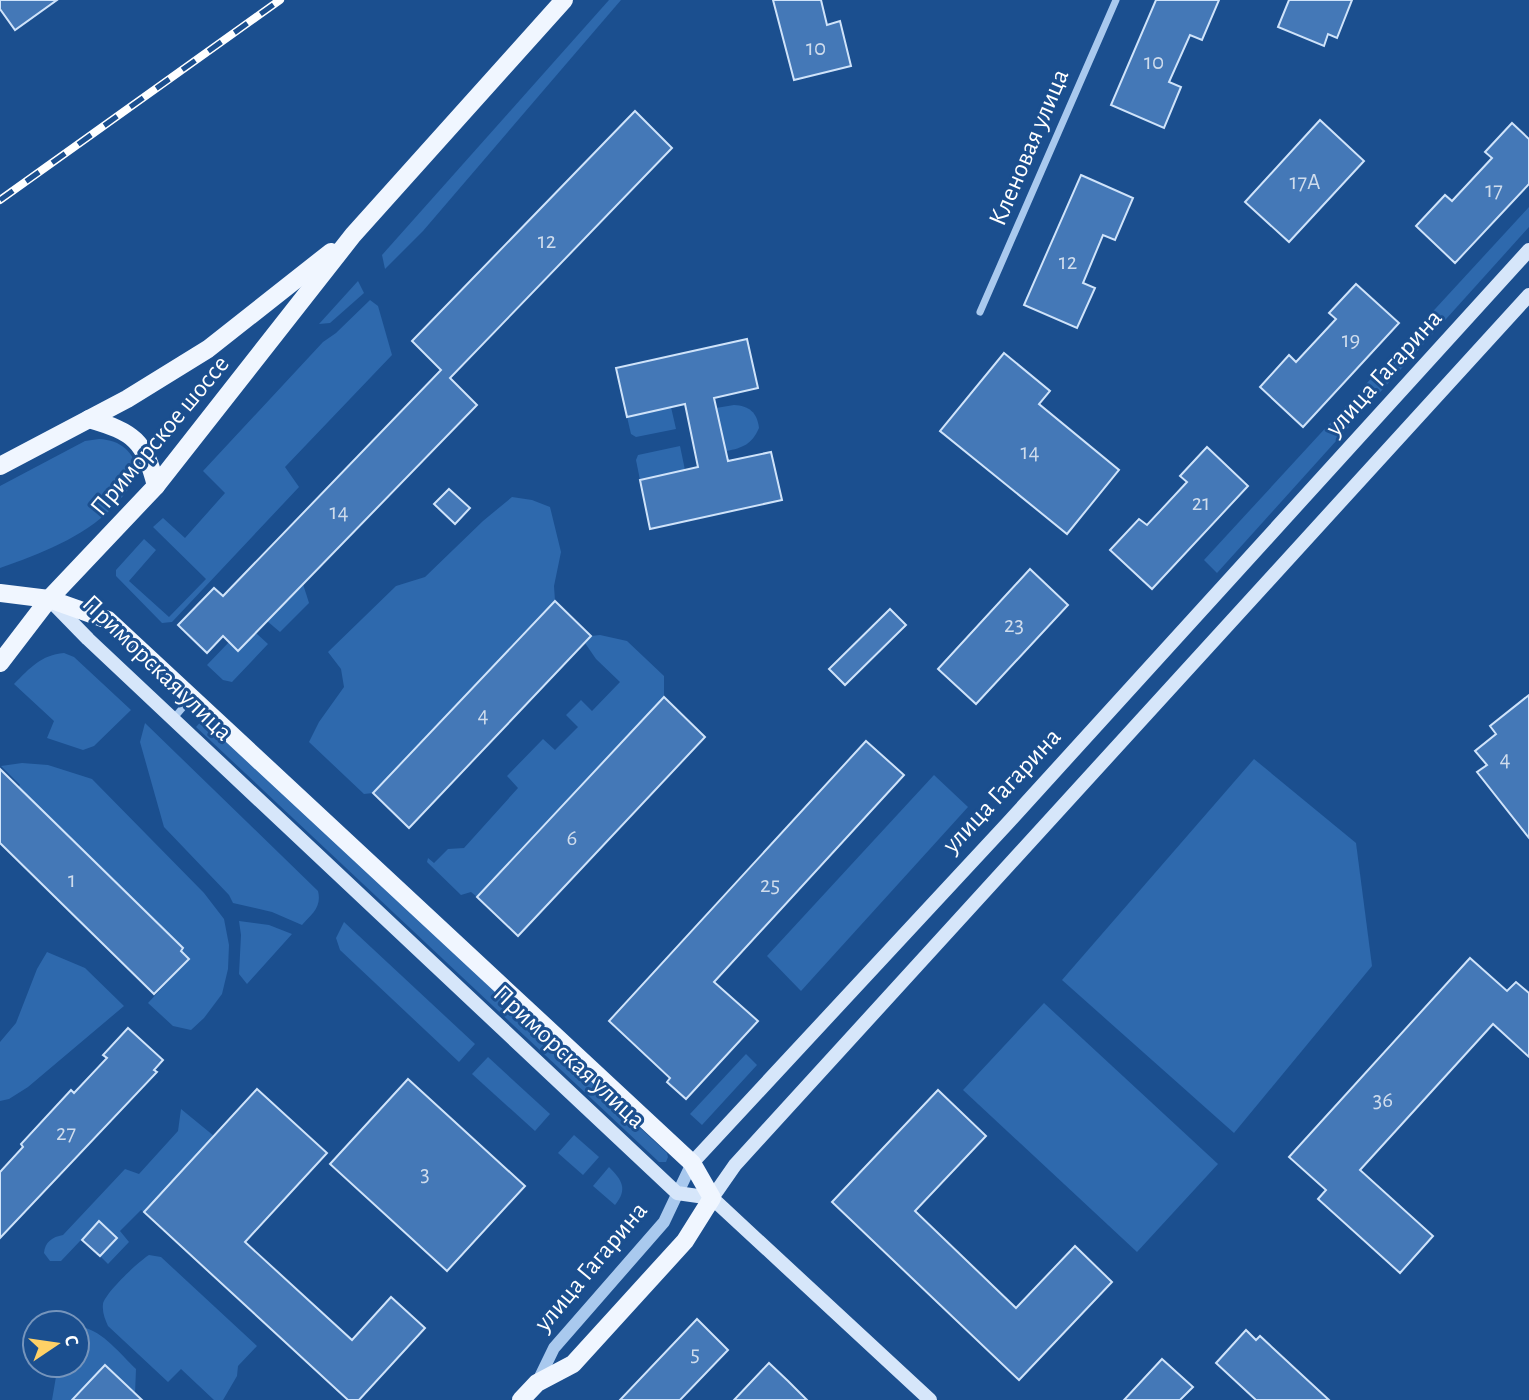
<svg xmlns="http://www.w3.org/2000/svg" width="1529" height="1400" viewBox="0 0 1529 1400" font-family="'Alegreya Sans',sans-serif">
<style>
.green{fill:#2e69ad}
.building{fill:#4478b7;stroke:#cfe3fa;stroke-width:2}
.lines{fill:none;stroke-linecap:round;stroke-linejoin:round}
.minor{stroke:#a9c9ee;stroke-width:7}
.tertiary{stroke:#a9c9ee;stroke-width:12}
.secondary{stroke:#d6e6fa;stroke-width:14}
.primary{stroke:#f0f6ff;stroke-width:18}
.rail-casing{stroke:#fff;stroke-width:8}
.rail{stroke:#1b4f8f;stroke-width:5;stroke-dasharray:16;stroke-linecap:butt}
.labels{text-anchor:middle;stroke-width:6;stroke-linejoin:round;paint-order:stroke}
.number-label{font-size:23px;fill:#d0dded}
.street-label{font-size:26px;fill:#fff;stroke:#1b4f8f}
</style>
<rect width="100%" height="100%" fill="#1b4f8f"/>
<g class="green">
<path d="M 609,0 L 621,0 L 423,231 L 385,269 L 382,255 Z"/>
<path d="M 1529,207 L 1529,227 L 1217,573 L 1204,560 Z"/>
<path d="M 358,281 L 364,293 L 330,323 L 319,324 Z"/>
<path d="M 370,300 L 378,306 L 392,355 L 285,467 L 299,487 L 172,622 L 162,623 L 116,576 L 116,570 L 144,539 L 156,550 L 129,581 L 169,617 L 206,579 L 153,527 L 163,518 L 185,538 L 225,493 L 203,471 L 323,342 L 336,333 Z"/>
<path d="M 734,405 C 749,406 757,412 759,428 C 752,444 743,448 726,451 L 716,408 Z"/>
<path d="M 671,407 L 676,429 L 636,437 L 631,434 L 627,417 Z"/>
<path d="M 99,439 C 121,440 134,452 138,473 C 110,527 54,549 0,568 L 0,486 L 85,441 Z"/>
<path d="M 680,446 L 685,470 L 640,480 L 636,460 L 638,455 Z"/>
<path d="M 512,497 L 532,500 L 550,507 L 561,552 L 554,586 L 555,601 L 373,793 L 364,794 L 309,742 L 319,722 L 344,687 L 341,669 L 328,652 L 396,586 L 425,577 L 483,521 Z"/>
<path d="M 303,584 L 309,603 L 280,632 L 267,621 Z"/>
<path d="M 256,633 L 268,644 L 232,682 L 223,680 L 207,665 L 229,642 L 238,651 Z"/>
<path d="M 600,635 L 627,641 L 664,676 L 664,697 L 477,897 L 471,892 L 461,895 L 427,862 L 428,858 L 434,863 L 448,849 L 464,848 L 518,788 L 507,776 L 543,739 L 555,750 L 578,727 L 566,715 L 581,700 L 592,711 L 620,682 L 596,659 L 585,643 L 591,636 Z"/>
<path d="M 64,653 L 74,657 L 131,710 L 94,746 L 83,750 L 47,738 L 54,721 L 14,684 C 30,668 41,655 64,653 Z"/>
<path d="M 204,718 L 667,1153 L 668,1157 L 666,1162 L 659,1162 L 196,727 Z"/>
<path d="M 145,723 L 318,891 C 322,907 312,914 302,925 L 272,912 L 233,903 L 229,895 L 164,827 L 140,742 Z"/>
<path d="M 1254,759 L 1356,843 L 1372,966 L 1234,1133 L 1062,980 Z"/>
<path d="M 22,763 L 48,765 L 92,779 L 204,893 L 224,919 L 229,945 L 228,969 L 222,994 L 204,1018 L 191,1030 L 173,1026 L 148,1003 L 189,959 L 181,951 L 183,947 L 157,922 L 139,911 L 142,907 L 73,840 L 69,842 C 54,821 38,803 16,790 L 20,785 L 1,766 Z"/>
<path d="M 934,775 L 968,807 L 801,991 L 767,956 Z"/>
<path d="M 239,921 L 269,925 L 292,934 L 247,984 L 239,974 L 241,935 Z"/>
<path d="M 344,922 L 475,1044 L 459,1062 L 340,950 L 336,938 Z"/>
<path d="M 47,952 L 85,968 L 124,1006 L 28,1087 L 9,1099 L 0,1101 L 0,1042 L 16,1023 L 37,969 Z"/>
<path d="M 1044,1003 L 1218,1164 L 1137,1252 L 963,1090 Z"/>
<path d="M 746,1054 L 757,1065 L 702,1125 L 690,1114 Z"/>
<path d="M 488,1057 L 550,1114 L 535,1131 L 472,1074 Z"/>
<path d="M 181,1109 L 214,1136 L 144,1212 L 141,1210 L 120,1231 L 129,1242 L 108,1264 L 100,1256 L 116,1238 L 99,1221 L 61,1261 L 50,1261 L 44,1253 C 45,1242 52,1237 63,1235 L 125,1169 L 139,1174 L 178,1131 Z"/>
<path d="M 574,1135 L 599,1157 L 583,1175 L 558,1153 Z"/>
<path d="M 609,1167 C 622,1180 628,1189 615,1205 L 593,1186 Z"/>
<path d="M 149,1255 L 161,1257 L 257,1346 L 238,1366 L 237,1376 L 223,1400 L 214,1400 L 181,1369 L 168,1382 L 108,1326 C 105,1319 102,1312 103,1304 C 105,1293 139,1261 149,1255 Z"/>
<path d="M 82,1327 C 103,1331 121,1355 136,1369 L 135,1394 L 77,1400 L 52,1400 L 58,1365 L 77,1365 L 77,1328 Z"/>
</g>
<g class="building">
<path d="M 0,0 L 57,0 L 15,30 L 0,9 Z"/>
<path d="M 773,0 L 821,0 L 827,25 L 840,21 L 851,66 L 794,80 Z"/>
<path d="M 1156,0 L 1219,0 L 1202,40 L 1190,35 L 1169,82 L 1181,87 L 1164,128 L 1111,105 Z"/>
<path d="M 1289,0 L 1352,0 L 1337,38 L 1328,34 L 1324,46 L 1278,27 Z"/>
<path d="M 635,111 L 672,148 L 450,378 L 477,405 L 238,651 L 223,636 L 207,653 L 178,625 L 214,588 L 223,596 L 441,370 L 412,341 Z"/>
<path d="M 1320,120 L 1364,161 L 1289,242 L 1245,202 Z"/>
<path d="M 1512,123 L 1529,139 L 1529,184 L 1455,263 L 1416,226 L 1445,195 L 1452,201 L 1492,158 L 1485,152 Z"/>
<path d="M 1081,175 L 1133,198 L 1115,240 L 1103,235 L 1083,283 L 1095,288 L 1077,328 L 1024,305 Z"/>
<path d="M 1356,284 L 1399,323 L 1303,427 L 1260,387 L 1289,355 L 1296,362 L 1336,319 L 1329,313 Z"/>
<path d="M 747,339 L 758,388 L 714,398 L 728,461 L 771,452 L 782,500 L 650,529 L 640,480 L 698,467 L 685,404 L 627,417 L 616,368 Z"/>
<path d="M 1004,353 L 1050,391 L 1039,404 L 1119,470 L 1067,534 L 940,431 Z"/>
<path d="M 1207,447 L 1248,486 L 1152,589 L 1110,550 L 1139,519 L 1147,525 L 1187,482 L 1180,476 Z"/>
<path d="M 449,489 L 470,508 L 455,524 L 434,504 Z"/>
<path d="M 1030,569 L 1068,605 L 976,704 L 938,669 Z"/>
<path d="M 555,601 L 591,636 L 409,828 L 373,793 Z"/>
<path d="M 890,609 L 906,625 L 845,685 L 829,669 Z"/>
<path d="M 1529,695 L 1529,838 L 1477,772 L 1487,765 L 1475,751 L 1496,734 L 1490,726 Z"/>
<path d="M 664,697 L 705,737 L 518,936 L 477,897 Z"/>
<path d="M 866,741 L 904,775 L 714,982 L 758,1021 L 686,1099 L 667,1082 L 670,1078 L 609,1021 Z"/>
<path d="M 0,769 L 183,948 L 181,951 L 189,959 L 154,994 L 0,843 Z"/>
<path d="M 1470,958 L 1507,991 L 1516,982 L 1529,993 L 1529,1057 L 1493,1024 L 1360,1170 L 1433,1236 L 1400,1273 L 1318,1199 L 1326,1190 L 1289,1157 Z"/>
<path d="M 128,1028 L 163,1060 L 154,1070 L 157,1072 L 0,1238 L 0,1172 L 23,1147 L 21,1144 L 71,1090 L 74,1093 L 107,1058 L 103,1055 Z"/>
<path d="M 408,1079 L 525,1186 L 447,1271 L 330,1164 Z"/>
<path d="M 257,1089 L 327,1153 L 245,1242 L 352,1340 L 391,1297 L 425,1328 L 359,1400 L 348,1400 L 144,1212 Z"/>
<path d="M 938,1090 L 986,1136 L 915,1211 L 1016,1308 L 1075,1246 L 1112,1282 L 1019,1380 L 832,1202 Z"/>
<path d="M 99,1221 L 117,1238 L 100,1256 L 82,1240 Z"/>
<path d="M 697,1319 L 728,1350 L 680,1400 L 620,1400 Z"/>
<path d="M 1246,1330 L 1256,1340 L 1260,1336 L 1329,1400 L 1256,1400 L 1216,1363 Z"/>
<path d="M 1162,1359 L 1193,1387 L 1180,1400 L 1124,1400 Z"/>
<path d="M 769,1363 L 788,1381 L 807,1400 L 734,1400 Z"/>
<path d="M 105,1365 L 142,1400 L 72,1400 Z"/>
</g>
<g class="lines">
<g class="minor">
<path d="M 980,312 L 1116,0"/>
<path d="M 173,719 L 191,698"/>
</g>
<path class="tertiary" d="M 537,1383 L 554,1348 L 664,1222 L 692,1163"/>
<g class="secondary">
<path d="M 50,600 L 88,639 L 677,1193 L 712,1198 L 930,1400"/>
<path d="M 692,1163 L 1006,825 L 1529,250"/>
<path d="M 712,1198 L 735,1165 L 1529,295"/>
</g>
<g class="primary">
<path d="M 89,419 C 134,432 145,441 156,486"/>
<path d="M 0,466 L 127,399 L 208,349 L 331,252"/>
<path d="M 0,593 L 49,599 L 108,620 L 692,1163 L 712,1198 L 685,1241 L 573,1364 L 537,1383 L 521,1400"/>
<path d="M 0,663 L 49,599 L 156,486 L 353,235 L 564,0"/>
</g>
<defs>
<path id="rail" d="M 0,200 L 280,0"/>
</defs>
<use href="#rail" class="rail-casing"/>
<use href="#rail" class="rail"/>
</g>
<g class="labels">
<g class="number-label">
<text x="816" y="55">10</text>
<text x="1154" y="69">10</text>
<text x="1305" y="189">17А</text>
<text x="1494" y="197">17</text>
<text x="547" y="248">12</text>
<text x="1068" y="269">12</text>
<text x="1351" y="347">19</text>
<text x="1030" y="459">14</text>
<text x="1201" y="510">21</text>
<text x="339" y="519">14</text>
<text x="1014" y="632">23</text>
<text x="483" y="722">4</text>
<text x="1505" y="766">4</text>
<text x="572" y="845">6</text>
<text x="72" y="887">1</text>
<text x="770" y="892">25</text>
<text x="1383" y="1107">36</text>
<text x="66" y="1140">27</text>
<text x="425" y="1181">3</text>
<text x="695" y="1361">5</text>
</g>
<g class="street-label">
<text transform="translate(1028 147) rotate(-67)" y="9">Кленовая улица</text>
<text transform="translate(1383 372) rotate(-48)" y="9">улица Гагарина</text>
<text transform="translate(159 435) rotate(-50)" y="9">Приморское шоссе</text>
<text transform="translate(158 667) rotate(44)" y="9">Приморская улица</text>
<text transform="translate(1001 790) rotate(-47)" y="9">улица Гагарина</text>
<text transform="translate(570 1056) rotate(43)" y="9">Приморская улица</text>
<text transform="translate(590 1266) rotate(-50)" y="9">улица Гагарина</text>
</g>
</g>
<g transform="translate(56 1344) rotate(77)"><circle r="33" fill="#1b4f8f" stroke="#7695bc" stroke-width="2"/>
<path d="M0-5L12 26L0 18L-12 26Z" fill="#ffd166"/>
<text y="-10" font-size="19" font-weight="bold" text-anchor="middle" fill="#ffffff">С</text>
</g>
</svg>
